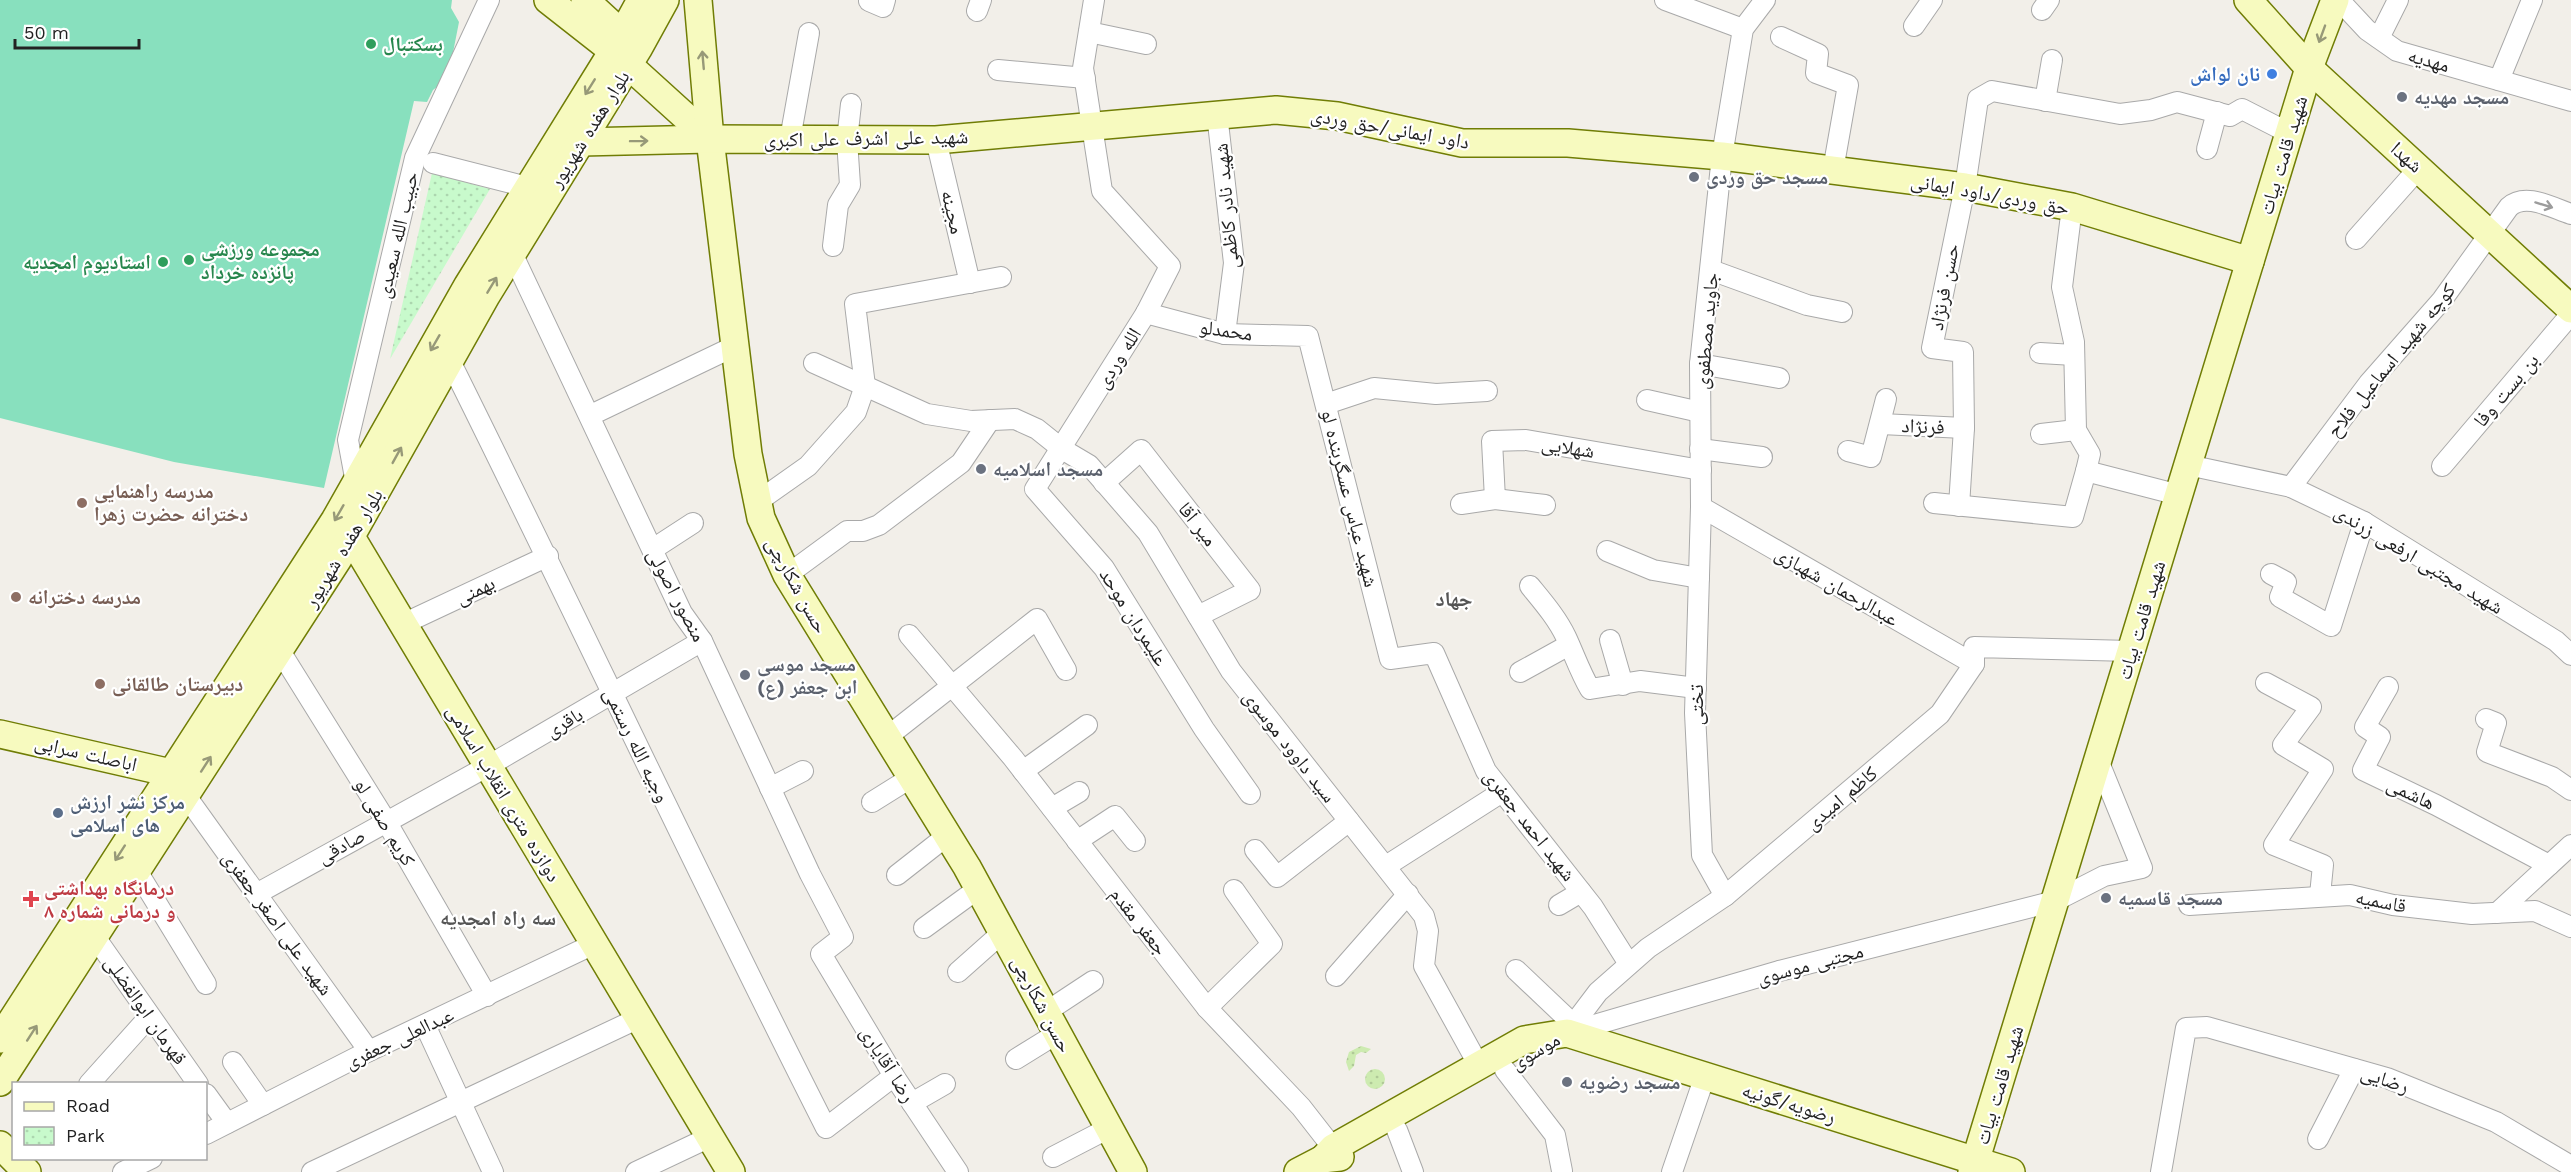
<svg xmlns="http://www.w3.org/2000/svg" width="2571" height="1172" viewBox="0 0 2571 1172" font-family="'Work Sans','Noto Naskh Arabic',sans-serif">
<style>
.grass{fill:url(#grass-dots)}
.park{fill:url(#park-dots)}
.pitch{fill:#88e0be}
.lines{fill:none;stroke-linecap:round;stroke-linejoin:round}
.street-casing{stroke:#a9a9a9;stroke-width:22}
.secondary-casing{stroke:#707d05;stroke-width:30}
.street{stroke:#fff;stroke-width:20}
.secondary{stroke:#f7fabf;stroke-width:27}
.oneway{stroke:#979978}
.oneway2{stroke:#9c9c9c}
.leisure-dot{fill:#2e9e5b;stroke:#fff;stroke-width:2}
.shop-dot{fill:#3f7fe0;stroke:#fff;stroke-width:2}
.worship-dot{fill:#6b7280;stroke:#fff;stroke-width:2}
.education-dot{fill:#8d6e63;stroke:#fff;stroke-width:2}
.service-dot{fill:#5c6f8a;stroke:#fff;stroke-width:2}
.health-dot{fill:#e0444e;stroke:#fff;stroke-width:2}
.labels{text-anchor:middle;stroke-width:4.5;stroke-linejoin:round;paint-order:stroke}
.leisure-label{font-size:20px;font-weight:bold;fill:#27864d;stroke:#fff;text-anchor:start}
.street-label{font-size:20px;fill:#222;stroke:#fff}
.shop-label{font-size:20px;font-weight:bold;fill:#366cbe;stroke:#fff;text-anchor:end}
.worship-label{font-size:20px;font-weight:bold;fill:#5b616d;stroke:#fff;text-anchor:start}
.education-label{font-size:20px;font-weight:bold;fill:#785e54;stroke:#fff;text-anchor:start}
.service-label{font-size:20px;font-weight:bold;fill:#4e5e75;stroke:#fff;text-anchor:start}
.health-label{font-size:20px;font-weight:bold;fill:#be3a42;stroke:#fff;text-anchor:start}
.neighbourhood-label{font-size:21px;font-weight:bold;fill:#555;stroke:#fff}
</style>
<defs>
<pattern id="grass-dots" width="8" height="8" patternUnits="userSpaceOnUse" patternTransform="scale(1.5)"><rect width="8" height="8" fill="#cdebb0"/><path d="M2 2h.1M6 6h.1" fill="none" stroke="#b0c997" stroke-width="1.8" stroke-linecap="round"/></pattern>
<pattern id="park-dots" width="8" height="8" patternUnits="userSpaceOnUse" patternTransform="scale(1.5)"><rect width="8" height="8" fill="#c8facc"/><path d="M2 2h.1M6 6h.1" fill="none" stroke="#acd6af" stroke-width="1.8" stroke-linecap="round"/></pattern>
</defs>
<rect width="100%" height="100%" fill="#f2efe9"/>
<g class="grass">
<path d="M 1361,1046 L 1371,1049 L 1366,1053 L 1361,1052 L 1356,1055 L 1354,1066 L 1349,1071 L 1346,1062 L 1349,1052 Z"/>
<circle cx="1375" cy="1079" r="10"/>
</g>
<path class="park" d="M 432,173 L 490,189 L 390,359 Z"/>
<path class="pitch" d="M 0,0 L 452,0 L 451,8 L 459,22 L 448,78 L 433,90 L 427,102 L 414,101 L 324,488 L 174,462 L 0,418 Z"/>
<g class="lines">
<defs>
<g id="street">
<path d="M 1094,0 L 1083,68 L 1102,191 L 1170,266 L 1146,313 L 1035,489 L 1104,568 L 1204,729 L 1250,794"/>
<path d="M 1665,0 L 1743,29"/>
<path d="M 2339,0 L 2367,30 L 2397,51 L 2571,101"/>
<path d="M 869,1 L 883,7 L 885,0"/>
<path d="M 2042,10 L 2049,0"/>
<path d="M 977,11 L 981,0"/>
<path d="M 1914,26 L 1932,0"/>
<path d="M 1089,32 L 1146,44"/>
<path d="M 1781,37 L 1818,54 L 1816,73 L 1848,85 L 1833,170"/>
<path d="M 2379,38 L 2398,0"/>
<path d="M 998,70 L 1085,78"/>
<path d="M 2499,80 L 2532,0"/>
<path d="M 2045,101 L 2052,60"/>
<path d="M 1217,114 L 1234,263 L 1225,334"/>
<path d="M 790,139 L 809,33"/>
<path d="M 936,140 L 970,283"/>
<path d="M 2207,149 L 2217,112"/>
<path d="M 433,163 L 527,187"/>
<path d="M 2072,207 L 2062,287 L 2074,342 L 2076,430 L 2090,454 L 2086,471"/>
<path d="M 2356,239 L 2419,168"/>
<path d="M 833,246 L 838,205 L 850,185 L 847,140 L 851,104"/>
<path d="M 512,253 L 682,613 L 702,641 L 810,874 L 843,937 L 821,954 L 894,1076 L 958,1172"/>
<path d="M 1711,270 L 1807,305 L 1842,312"/>
<path d="M 1146,313 L 1225,334 L 1308,336 L 1390,659 L 1434,653 L 1486,771 L 1593,907 L 1629,964"/>
<path d="M 2040,353 L 2074,355"/>
<path d="M 450,361 C 577,616 697,874 826,1128 L 894,1076"/>
<path d="M 814,363 L 927,414 L 971,421 L 1015,419 L 1037,429 L 1062,449 L 1089,465 L 1148,533 L 1231,671 L 1424,916 L 1428,931 L 1424,966 L 1478,1064"/>
<path d="M 1700,364 L 1779,378"/>
<path d="M 1647,400 L 1700,412"/>
<path d="M 1326,404 L 1374,388 L 1436,394 L 1487,391"/>
<path d="M 591,415 L 735,346"/>
<path d="M 1881,424 L 1964,428"/>
<path d="M 2041,434 L 2076,430"/>
<path d="M 1700,449 L 1762,457"/>
<path d="M 1848,451 L 1871,457 L 1886,399"/>
<path d="M 2188,465 L 2291,487 L 2364,522 L 2556,641 L 2571,655"/>
<path d="M 2442,466 L 2571,314"/>
<path d="M 356,483 L 348,440 L 415,158 L 489,0"/>
<path d="M 1104,483 L 1141,450 L 1250,590 L 1198,616"/>
<path d="M 2291,487 L 2369,383 L 2442,300 L 2509,207 C 2526,192 2552,208 2571,214"/>
<path d="M 1495,499 L 1492,441 L 1526,440 L 1701,470"/>
<path d="M 757,502 L 808,466 L 856,412 L 865,386 L 855,304 L 1001,277"/>
<path d="M 1934,503 L 2073,517 L 2086,471 L 2179,495"/>
<path d="M 1461,504 L 1495,499 L 1545,505"/>
<path d="M 1959,506 L 1964,428 L 1963,352 L 1932,348 L 1965,187 L 1978,99 L 1992,91 L 2120,114 L 2151,110 L 2177,102 L 2230,116 L 2242,109 L 2289,133"/>
<path d="M 1701,507 L 1974,664"/>
<path d="M 653,549 L 693,523"/>
<path d="M 1607,551 L 1653,570 L 1699,578"/>
<path d="M 2271,574 L 2286,582 L 2280,597 L 2331,626 L 2364,522"/>
<path d="M 787,575 L 847,531 L 863,531 L 879,525 L 961,463 L 990,420"/>
<path d="M 1530,586 C 1543,602 1557,618 1566,637 C 1574,654 1580,672 1590,689 L 1640,681 L 1696,688"/>
<path d="M 403,624 L 548,556"/>
<path d="M 909,635 L 1013,758 L 1207,1008 L 1301,1107 L 1333,1148"/>
<path d="M 1610,640 L 1623,685"/>
<path d="M 280,651 L 386,821 L 487,996"/>
<path d="M 1520,672 L 1569,645"/>
<path d="M 2266,683 L 2311,707 L 2283,745 L 2323,769 L 2274,845 L 2323,865 L 2320,895"/>
<path d="M 2388,687 L 2365,727 L 2380,737 L 2363,770 L 2436,805 L 2549,865"/>
<path d="M 2486,719 L 2496,723 L 2487,752 L 2552,777 L 2571,790"/>
<path d="M 887,737 L 1037,619 L 1066,670"/>
<path d="M 1023,771 L 1087,725"/>
<path d="M 770,788 L 803,771"/>
<path d="M 186,796 L 369,1051"/>
<path d="M 872,802 L 912,777"/>
<path d="M 1052,808 L 1079,792"/>
<path d="M 1077,841 L 1115,816 L 1135,841"/>
<path d="M 1255,850 L 1277,877 L 1349,821"/>
<path d="M 1386,866 L 1502,792"/>
<path d="M 137,871 L 206,984"/>
<path d="M 897,875 L 948,835"/>
<path d="M 258,893 L 488,766 L 702,641"/>
<path d="M 1725,896 L 1702,855 L 1695,713 L 1701,507 L 1700,364 L 1722,156 L 1743,29 L 1765,0"/>
<path d="M 1559,905 L 1581,892"/>
<path d="M 2189,905 L 2350,895 L 2393,905 L 2472,914 L 2535,911 L 2571,927"/>
<path d="M 2497,913 L 2571,845"/>
<path d="M 924,928 L 979,888"/>
<path d="M 95,937 L 198,1084"/>
<path d="M 1516,970 L 1573,1024"/>
<path d="M 958,972 L 1003,932"/>
<path d="M 1336,976 L 1408,894"/>
<path d="M 1207,1008 L 1272,944 L 1234,890"/>
<path d="M 1046,1012 L 1093,981"/>
<path d="M 425,1025 L 493,1172"/>
<path d="M 1567,1033 L 1598,992 L 1648,948 L 1725,896 L 1940,714 L 1974,664 L 1974,647 L 2131,651"/>
<path d="M 1567,1033 L 1779,971 L 2055,901 L 2104,876 L 2142,868 L 2098,760"/>
<path d="M 1016,1059 L 1058,1033"/>
<path d="M 233,1062 L 263,1105"/>
<path d="M 1505,1070 L 1555,1135 L 1562,1171"/>
<path d="M 89,1084 L 149,1017"/>
<path d="M 206,1094 L 227,1123"/>
<path d="M 912,1103 L 945,1084"/>
<path d="M 1397,1130 L 1413,1172"/>
<path d="M 206,1134 L 369,1051 L 594,944"/>
<path d="M 2318,1139 L 2354,1069"/>
<path d="M 1053,1157 L 1109,1128"/>
<path d="M 123,1172 L 152,1158"/>
<path d="M 312,1172 L 639,1018"/>
<path d="M 636,1172 L 710,1137"/>
<path d="M 1672,1172 L 1705,1076"/>
<path d="M 2161,1172 L 2186,1028 L 2207,1027 L 2387,1078 L 2496,1122 L 2571,1166"/>
</g>
<g id="secondary">
<path d="M 548,0 L 613,51 L 710,139"/>
<path d="M 585,0 L 635,46"/>
<path d="M 698,0 L 710,139 L 735,346 L 748,454 L 761,518 L 787,575 L 967,867 L 1133,1172"/>
<path d="M 2248,0 L 2309,68 L 2571,309"/>
<path d="M 581,142 L 710,139 L 936,140 L 1276,110 L 1337,116 L 1462,143 L 1568,143 L 1722,156 L 1965,187 L 2072,207 L 2250,261"/>
<path d="M 351,537 L 731,1172"/>
<path d="M 0,734 L 171,773"/>
<path d="M 0,1039 L 335,520 L 468,285 L 613,51 L 641,0"/>
<path d="M 0,1082 L 338,559 L 486,296 L 638,49 L 665,0"/>
<path d="M 0,1145 L 27,1172"/>
<path d="M 1323,1159 L 1333,1148 L 1524,1040 L 1567,1033 L 2011,1172"/>
<path d="M 1298,1172 L 1323,1159 L 1340,1157"/>
<path d="M 1972,1172 L 2309,68 L 2335,0"/>
</g>
</defs>
<use href="#street" class="street-casing"/>
<use href="#secondary" class="secondary-casing"/>
<use href="#street" class="street"/>
<use href="#secondary" class="secondary"/>
</g>
<defs><path id="oneway-shaft" d="M-6 0H5M1.5-3L5.5 0L1.5 3" fill="none" stroke-width="1.6" stroke-linecap="round" stroke-linejoin="round" transform="scale(1.5)"/></defs>
<g class="oneway">
<use href="#oneway-shaft" transform="translate(2322 34) rotate(110)"/>
<use href="#oneway-shaft" transform="translate(703 60) rotate(-95)"/>
<use href="#oneway-shaft" transform="translate(590 87) rotate(122)"/>
<use href="#oneway-shaft" transform="translate(639 141) rotate(-1)"/>
<use href="#oneway-shaft" transform="translate(492 285) rotate(-59)"/>
<use href="#oneway-shaft" transform="translate(435 343) rotate(120)"/>
<use href="#oneway-shaft" transform="translate(397 455) rotate(-61)"/>
<use href="#oneway-shaft" transform="translate(339 513) rotate(120)"/>
<use href="#oneway-shaft" transform="translate(206 764) rotate(-57)"/>
<use href="#oneway-shaft" transform="translate(120 853) rotate(123)"/>
<use href="#oneway-shaft" transform="translate(32 1033) rotate(-57)"/>
</g>
<use class="oneway2" href="#oneway-shaft" transform="translate(2544 205) rotate(17)"/>
<g class="leisure-dot">
<circle cx="371" cy="44" r="6"/>
<circle cx="189" cy="260" r="6"/>
<circle cx="163" cy="262" r="6"/>
</g>
<circle class="shop-dot" cx="2272" cy="74" r="6"/>
<g class="worship-dot">
<circle cx="2402" cy="97" r="6"/>
<circle cx="1694" cy="177" r="6"/>
<circle cx="981" cy="469" r="6"/>
<circle cx="745" cy="675" r="6"/>
<circle cx="2106" cy="898" r="6"/>
<circle cx="1567" cy="1082" r="6"/>
</g>
<g class="education-dot">
<circle cx="82" cy="503" r="6"/>
<circle cx="16" cy="597" r="6"/>
<circle cx="100" cy="684" r="6"/>
</g>
<circle class="service-dot" cx="58" cy="813" r="6"/>
<path class="health-dot" d="M28 890h6v6h6v6h-6v6h-6v-6h-6v-6h6z"/>
<g class="labels">
<g class="leisure-label">
<text x="383" y="51">بسکتبال</text>
<text x="201" y="256">مجموعه ورزشی<tspan x="201" dy="23">پانزده خرداد</tspan></text>
<text x="151" y="269" text-anchor="end">استادیوم امجدیه</text>
</g>
<g class="street-label">
<text transform="translate(2429 60) rotate(16)" y="7">مهدیه</text>
<text transform="translate(1390 128) rotate(10)" y="7">داود ایمانی/حق وردی</text>
<text transform="translate(589 129) rotate(-58)" y="7">بلوار هفده شهریور</text>
<text transform="translate(866 138) rotate(-1)" y="7">شهید علی اشرف علی اکبری</text>
<text transform="translate(2283 155) rotate(-73)" y="7">شهید قامت بیات</text>
<text transform="translate(2407 157) rotate(42)" y="7">شهدا</text>
<text transform="translate(1990 194) rotate(10)" y="7">حق وردی/داود ایمانی</text>
<text transform="translate(1226 206) rotate(-95)" y="7">شهید نادر کاظمی</text>
<text transform="translate(953 212) rotate(77)" y="7">مجینه</text>
<text transform="translate(397 235) rotate(-77)" y="7">حبیب الله سعیدی</text>
<text transform="translate(1944 287) rotate(-79)" y="7">حسن فرنژاد</text>
<text transform="translate(1226 330) rotate(8)" y="7">محمدلو</text>
<text transform="translate(1706 331) rotate(-85)" y="7">جاوید مصطفوی</text>
<text transform="translate(1118 358) rotate(-58)" y="7">الله وردی</text>
<text transform="translate(2391 360) rotate(-51)" y="7">کوچه شهید اسماعیل فلاح</text>
<text transform="translate(2506 390) rotate(-50)" y="7">بن بست وفا</text>
<text transform="translate(1923 426) rotate(2)" y="7">فرنژاد</text>
<text transform="translate(1568 447) rotate(9)" y="7">شهلایی</text>
<text transform="translate(1350 498) rotate(76)" y="7">شهید عباس عسگربنده لو</text>
<text transform="translate(1198 524) rotate(52)" y="7">میر آقا</text>
<text transform="translate(343 548) rotate(-59)" y="7">بلوار هفده شهریور</text>
<text transform="translate(2419 559) rotate(31)" y="7">شهید مجتبی ارفعی زرندی</text>
<text transform="translate(797 585) rotate(61)" y="7">حسن شکارچی</text>
<text transform="translate(1837 586) rotate(30)" y="7">عبدالرحمان شهبازی</text>
<text transform="translate(475 590) rotate(-25)" y="7">بهمنی</text>
<text transform="translate(677 595) rotate(62)" y="7">منصور اصولی</text>
<text transform="translate(1134 617) rotate(58)" y="7">علیمردان موحد</text>
<text transform="translate(2141 620) rotate(-73)" y="7">شهید قامت بیات</text>
<text transform="translate(1696 705) rotate(-90)" y="7">تختی</text>
<text transform="translate(564 722) rotate(-30)" y="7">باقری</text>
<text transform="translate(637 745) rotate(64)" y="7">وجیه الله رستمی</text>
<text transform="translate(1290 746) rotate(52)" y="7">سید داوود موسوی</text>
<text transform="translate(86 753) rotate(13)" y="7">اباصلت سرابی</text>
<text transform="translate(504 793) rotate(59)" y="7">دوازده متری انقلاب اسلامی</text>
<text transform="translate(2411 793) rotate(25)" y="7">هاشمی</text>
<text transform="translate(1841 798) rotate(-40)" y="7">کاظم امیدی</text>
<text transform="translate(385 822) rotate(59)" y="7">کریم صفی لو</text>
<text transform="translate(1530 825) rotate(52)" y="7">شهید احمد جعفری</text>
<text transform="translate(341 846) rotate(-29)" y="7">صادقی</text>
<text transform="translate(2381 901) rotate(11)" y="7">قاسمیه</text>
<text transform="translate(1139 921) rotate(52)" y="7">جعفر مقدم</text>
<text transform="translate(278 923) rotate(54)" y="7">شهید علی اصغر جعفری</text>
<text transform="translate(1810 964) rotate(-15)" y="7">مجتبی موسوی</text>
<text transform="translate(1042 1004) rotate(62)" y="7">حسن شکارچی</text>
<text transform="translate(146 1010) rotate(55)" y="7">قهرمان ابوالفضلی</text>
<text transform="translate(399 1038) rotate(-25)" y="7">عبدالعلی جعفری</text>
<text transform="translate(1535 1051) rotate(-31)" y="7">موسوی</text>
<text transform="translate(888 1064) rotate(58)" y="7">رضا آقایاری</text>
<text transform="translate(2385 1079) rotate(19)" y="7">رضایی</text>
<text transform="translate(1999 1085) rotate(-73)" y="7">شهید قامت بیات</text>
<text transform="translate(1789 1103) rotate(17)" y="7">رضویه/گونیه</text>
</g>
<g class="shop-label">
<text x="2260" y="81">نان لواش</text>
</g>
<g class="worship-label">
<text x="2414" y="104">مسجد مهدیه</text>
<text x="1706" y="184">مسجد حق وردی</text>
<text x="993" y="476">مسجد اسلامیه</text>
<text x="757" y="671">مسجد موسی<tspan x="757" dy="23">ابن جعفر (ع)</tspan></text>
<text x="2118" y="905">مسجد قاسمیه</text>
<text x="1579" y="1089">مسجد رضویه</text>
</g>
<g class="education-label">
<text x="94" y="498">مدرسه راهنمایی<tspan x="94" dy="23">دخترانه حضرت زهرا</tspan></text>
<text x="28" y="604">مدرسه دخترانه</text>
<text x="112" y="691">دبیرستان طالقانی</text>
</g>
<g class="service-label">
<text x="70" y="809">مرکز نشر ارزش<tspan x="70" dy="23">های اسلامی</tspan></text>
</g>
<g class="health-label">
<text x="44" y="895">درمانگاه بهداشتی<tspan x="44" dy="23">و درمانی شماره ۸</tspan></text>
</g>
<g class="neighbourhood-label">
<text x="1454" y="606">جهاد</text>
<text x="498" y="925">سه راه امجدیه</text>
</g>
</g>
<rect x="12" y="1082" width="195" height="78" fill="#ffffff" stroke="#a7a7a7" stroke-width="1.5"/>
<rect x="24" y="1102" width="30" height="9" fill="#f7fabf" stroke="#a7a7a7" stroke-width="1.5"/>
<text x="66" y="1112" font-size="18" fill="#222222">Road</text>
<rect x="24" y="1127" width="30" height="18" fill="url(#park-dots)" stroke="#a7a7a7" stroke-width="1.5"/>
<text x="66" y="1142" font-size="18" fill="#222222">Park</text>
<path d="M15 39v9h124v-9" fill="none" stroke="#222222" stroke-width="3"/>
<text x="24" y="39" font-size="18" fill="#222222" stroke="#ffffff" stroke-width="4.5" paint-order="stroke">50 m</text>
</svg>
